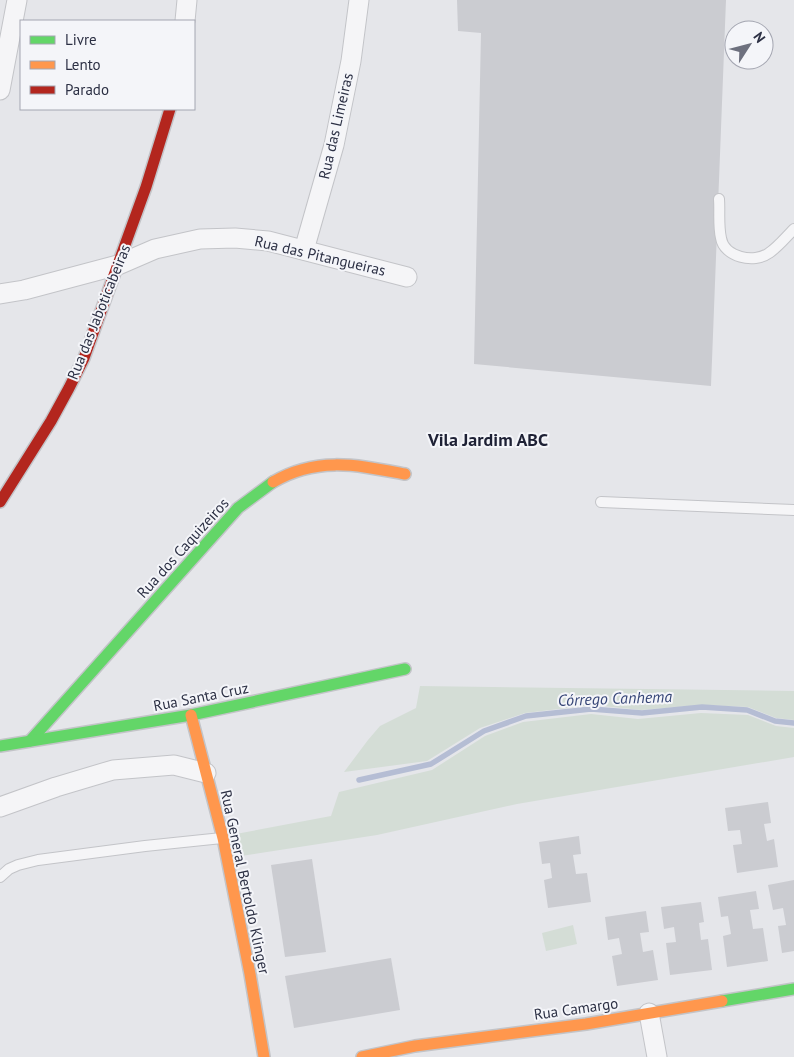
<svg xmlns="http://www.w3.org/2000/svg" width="794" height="1057" viewBox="0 0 794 1057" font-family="'PT Sans',sans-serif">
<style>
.green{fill:#d4ddd6}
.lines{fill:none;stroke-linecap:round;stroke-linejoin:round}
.stream{stroke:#b5bdd4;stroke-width:5.5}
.building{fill:#cbccd1}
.lane-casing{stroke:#c3c4c8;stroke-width:12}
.street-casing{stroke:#c3c4c8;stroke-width:21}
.fast-casing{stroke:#c3c4c8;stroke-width:14}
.slow-casing{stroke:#c3c4c8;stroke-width:14}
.jam-casing{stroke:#c3c4c8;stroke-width:14}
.lane{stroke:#f5f5f7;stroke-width:10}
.street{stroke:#f5f5f7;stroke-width:19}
.fast{stroke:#63d668;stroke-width:11}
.slow{stroke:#ff974d;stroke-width:11}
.jam{stroke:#b3261e;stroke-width:11}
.labels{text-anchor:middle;stroke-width:4;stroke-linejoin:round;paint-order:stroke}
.street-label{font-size:15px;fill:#2c3044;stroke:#f4f5f9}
.water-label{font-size:16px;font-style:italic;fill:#364677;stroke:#f4f5f9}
.quarter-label{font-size:18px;font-weight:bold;fill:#1e2135;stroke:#f4f5f9}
</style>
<rect width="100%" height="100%" fill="#e5e6ea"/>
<g class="green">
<path d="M 420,686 L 794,691 L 794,720 L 776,718 L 748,707 L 702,705 L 641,710 L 593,705 L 525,713 L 480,728 L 427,761 L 344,772 L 368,740 L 380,726 L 416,708 Z"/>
<path d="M 701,713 L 748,715 L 776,726 L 794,728 L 794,757 L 517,804 L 377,835 L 241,856 L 236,834 L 331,816 L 339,792 L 432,770 L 485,736 L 523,722 L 591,714 L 638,719 Z"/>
<path d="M 573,925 L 577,944 L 546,951 L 542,933 Z"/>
</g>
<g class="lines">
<path class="stream" d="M 359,780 L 431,764 L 484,731 L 526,716 L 591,709 L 642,713 L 702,707 L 747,710 L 775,721 L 794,723"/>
</g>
<g class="building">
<path d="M 457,0 L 726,0 L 711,386 L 474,364 L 481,33 L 458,31 Z"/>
<path d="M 768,802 L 771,823 L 764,824 L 767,841 L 774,839 L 778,867 L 737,873 L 733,845 L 742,844 L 740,830 L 728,831 L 725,808 Z"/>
<path d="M 579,836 L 581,854 L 573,855 L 576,874 L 587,873 L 591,902 L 548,908 L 544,880 L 552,878 L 550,863 L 542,864 L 539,842 Z"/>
<path d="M 312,859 L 326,952 L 285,957 L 271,865 Z"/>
<path d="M 794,880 L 794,951 L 782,953 L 778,926 L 786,925 L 783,908 L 773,910 L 768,885 Z"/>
<path d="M 756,891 L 759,909 L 750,910 L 753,929 L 763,928 L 768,961 L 727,967 L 723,936 L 731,934 L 728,916 L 721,917 L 718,897 Z"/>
<path d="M 701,902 L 704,922 L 699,923 L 701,940 L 708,939 L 712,970 L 670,975 L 666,943 L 676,942 L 674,927 L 664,929 L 661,907 Z"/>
<path d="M 646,911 L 649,932 L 640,933 L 643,952 L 653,950 L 658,980 L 617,986 L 612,956 L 622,954 L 619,938 L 608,940 L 605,917 Z"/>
<path d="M 391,958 L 400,1010 L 294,1028 L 285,976 Z"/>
</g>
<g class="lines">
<defs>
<g id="lane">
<path d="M 719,199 C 720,211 718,225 721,238 C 724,257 754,264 769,253 C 778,247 786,237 794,229"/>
<path d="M 601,502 L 794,510"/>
<path d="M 0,877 L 9,869 L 18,865 L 38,860 L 145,846 L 222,838"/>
</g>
<g id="street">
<path d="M 185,21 L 187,0"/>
<path d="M 0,90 L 17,0"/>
<path d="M 304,250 L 334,145 L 351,61 L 359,0"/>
<path d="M 0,294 L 24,290 L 118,265 L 155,249 L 200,239 L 235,238 L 268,241 L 407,277"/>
<path d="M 0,807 L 56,787 L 113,770 L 174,765 L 206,773"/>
<path d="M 649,1013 L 657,1057"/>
</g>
<g id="fast">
<path d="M 30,741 L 238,508 L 273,482"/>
<path d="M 0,746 L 191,715 L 405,669"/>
<path d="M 722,1001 L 794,989"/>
</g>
<g id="slow">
<path d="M 273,482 C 317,456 357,465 405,474"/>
<path d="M 191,715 L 223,838 L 250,974 L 264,1057"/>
<path d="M 362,1057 L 415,1046 L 586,1024 L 722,1001"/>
</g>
<path id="jam" d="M 0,502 L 51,421 L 69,388 L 84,358 L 146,187 L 170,109"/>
</defs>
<use href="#lane" class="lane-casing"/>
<use href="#street" class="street-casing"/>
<use href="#fast" class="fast-casing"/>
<use href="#slow" class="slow-casing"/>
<use href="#jam" class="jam-casing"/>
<use href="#lane" class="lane"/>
<use href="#street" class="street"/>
<use href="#fast" class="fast"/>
<use href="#slow" class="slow"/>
<use href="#jam" class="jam"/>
</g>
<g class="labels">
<g class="street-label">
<text transform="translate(336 126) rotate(-77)" y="5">Rua das Limeiras</text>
<text transform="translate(320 256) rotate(13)" y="5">Rua das Pitangueiras</text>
<text transform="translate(99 312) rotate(-68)" y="5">Rua das Jaboticabeiras</text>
<text transform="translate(183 548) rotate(-48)" y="5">Rua dos Caquizeiros</text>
<text transform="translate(201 697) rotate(-11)" y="5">Rua Santa Cruz</text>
<text transform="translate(245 882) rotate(78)" y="5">Rua General Bertoldo Klinger</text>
<text transform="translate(576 1009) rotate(-8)" y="5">Rua Camargo</text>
</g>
<g class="water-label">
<text transform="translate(615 698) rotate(-2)" y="6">Córrego Canhema</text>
</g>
<g class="quarter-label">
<text x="488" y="446">Vila Jardim ABC</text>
</g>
</g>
<rect x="20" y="20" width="175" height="90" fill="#f4f5f9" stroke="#a4a6b1"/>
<rect x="30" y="36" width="25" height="8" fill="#63d668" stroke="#a4a6b1"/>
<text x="65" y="45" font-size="15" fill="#2c3044">Livre</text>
<rect x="30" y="61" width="25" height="8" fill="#ff974d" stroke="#a4a6b1"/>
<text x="65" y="70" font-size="15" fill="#2c3044">Lento</text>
<rect x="30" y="86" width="25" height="8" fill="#b3261e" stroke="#a4a6b1"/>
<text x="65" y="95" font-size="15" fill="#2c3044">Parado</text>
<g transform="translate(749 45) rotate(54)"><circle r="24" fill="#f4f5f9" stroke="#a4a6b1"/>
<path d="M0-4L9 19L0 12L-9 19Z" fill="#6d707e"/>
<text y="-8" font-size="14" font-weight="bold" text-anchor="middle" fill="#2c3044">N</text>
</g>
</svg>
